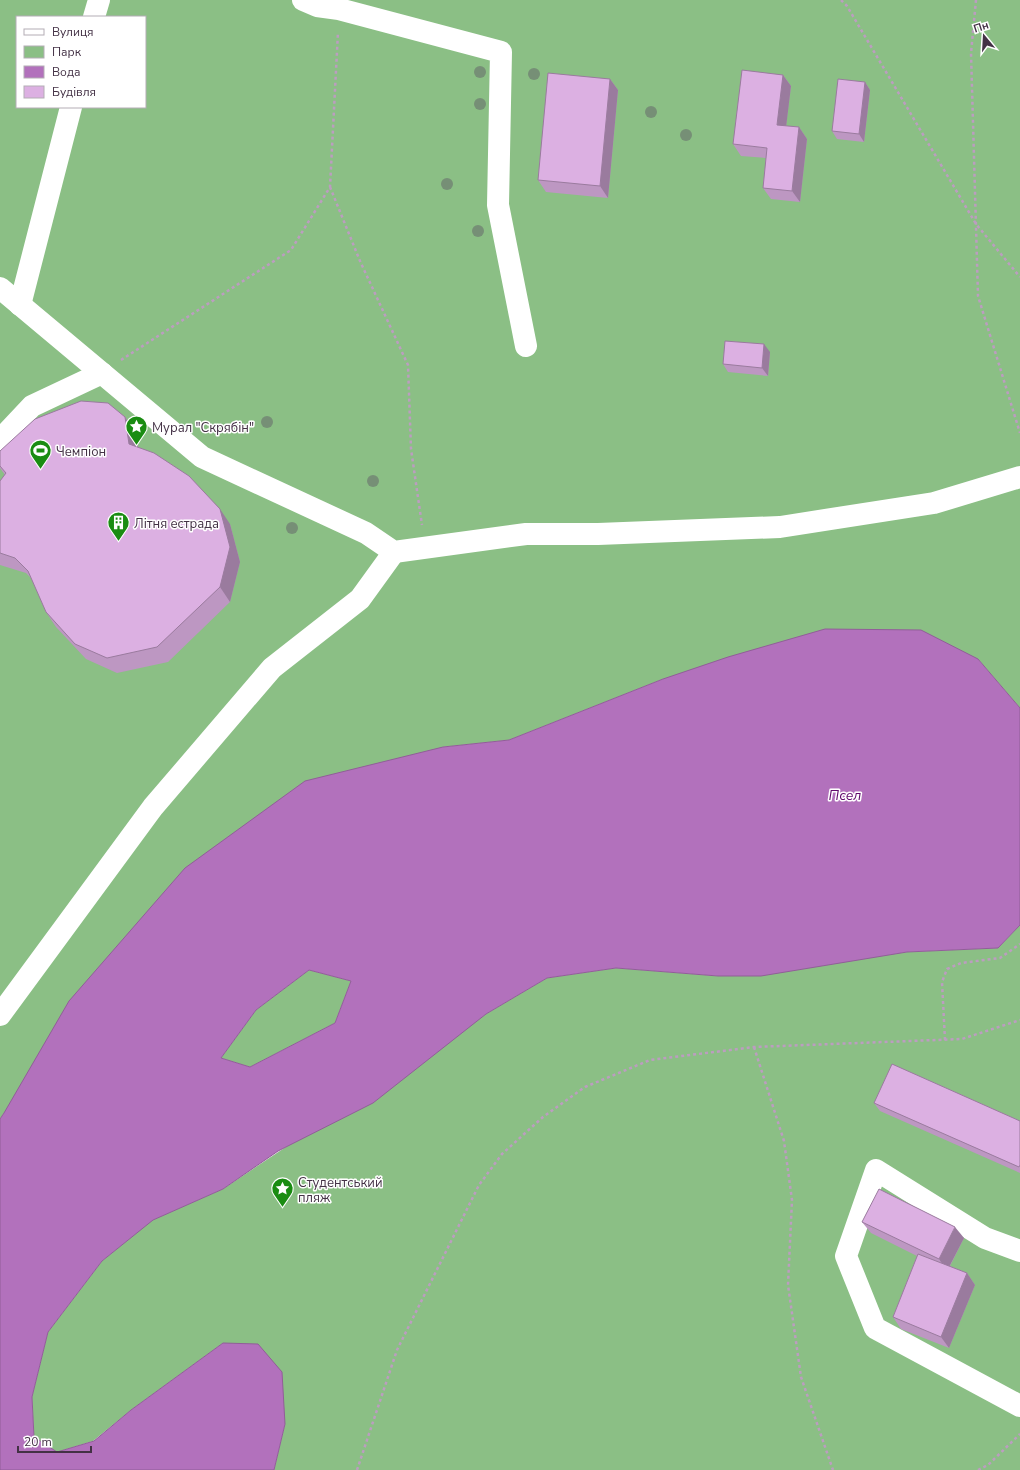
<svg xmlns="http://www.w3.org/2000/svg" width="1020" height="1470" viewBox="0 0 1020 1470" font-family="'Nunito Sans',sans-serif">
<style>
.green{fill:#8bbf85;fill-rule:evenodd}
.water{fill:#b271bc;stroke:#915e98;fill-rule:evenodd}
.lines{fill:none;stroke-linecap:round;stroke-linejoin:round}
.path{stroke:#bc9dc0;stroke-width:2.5;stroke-dasharray:3 3;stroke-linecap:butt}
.minor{stroke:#fff;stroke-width:22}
.tree{fill:#768f76}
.wall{fill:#bd97c2}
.shaded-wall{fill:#9a7b9e}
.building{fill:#dcb0e2;stroke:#9a7b9e}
.labels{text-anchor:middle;stroke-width:3;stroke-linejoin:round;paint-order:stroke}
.poi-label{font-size:13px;fill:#433145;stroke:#fff;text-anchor:start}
.water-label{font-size:14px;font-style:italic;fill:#610a6d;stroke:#fff}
</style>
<rect width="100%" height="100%" fill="#f4d0f9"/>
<g class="green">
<path d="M 0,0 L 1020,0 L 1020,708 L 978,659 L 663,679 L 509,740 L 443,747 L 4,1113 L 0,1119 ZM 17,17 L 145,17 L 145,107 L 17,107 Z"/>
<path d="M 1020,925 L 1020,1470 L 274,1470 L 285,1424 L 223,1343 L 131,1410 L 93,1441 L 57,1452 L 34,1437 L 32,1397 L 48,1332 L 102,1261 L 152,1220 L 223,1189 L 486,1014 L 547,978 L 616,968 L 718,976 L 907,952 L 998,948 Z"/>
<path d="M 309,970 L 351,981 L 335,1023 L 250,1067 L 221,1058 L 256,1010 Z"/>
</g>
<path class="water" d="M 825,629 L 921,630 L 978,659 L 1020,708 L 1020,925 L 998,948 L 907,952 L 761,976 L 718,976 L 616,968 L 547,978 L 486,1014 L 373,1103 L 278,1151 L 223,1189 L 153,1220 L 102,1261 L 48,1332 L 32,1397 L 34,1437 L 57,1452 L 94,1441 L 131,1410 L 223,1343 L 258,1344 L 282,1372 L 285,1424 L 274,1470 L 0,1470 L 0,1119 L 4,1113 L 69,1001 L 185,868 L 305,781 L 443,747 L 509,740 L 663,679 L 728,657 ZM 309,970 L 351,981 L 335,1023 L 250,1067 L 221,1058 L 256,1010 Z"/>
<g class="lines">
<g class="path">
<path d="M 841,0 L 847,6 L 976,224 L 1020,277"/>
<path d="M 976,0 L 971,53 L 978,296 L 1020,433"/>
<path d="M 330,187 L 360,261 L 408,365 L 411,449 L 422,525"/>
<path d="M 121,360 L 291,250 L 330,187 L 338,32"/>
<path d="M 945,1040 L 942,982 L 947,969 L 961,963 L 1000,958 L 1020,944"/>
<path d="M 754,1047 L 784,1141 L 792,1200 L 788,1285 L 801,1377 L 833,1470"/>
<path d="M 357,1470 L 397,1350 L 479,1185 L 502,1154 L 543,1117 L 585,1087 L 650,1060 L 754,1047 L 962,1039 L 1020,1020"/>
<path d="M 978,1470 L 988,1465 L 1020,1434"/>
</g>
<g class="minor">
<path d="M 303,0 L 317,6 L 339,9 L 501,52 L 498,205 L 526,346"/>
<path d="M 94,17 L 99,0"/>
<path d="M 0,288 L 202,457 L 366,533 L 394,552 L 526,534 L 598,534 L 780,527 L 934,503 L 1020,477"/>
<path d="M 20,305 L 71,107"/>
<path d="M 0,440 L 32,406 L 102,373"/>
<path d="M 0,1015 L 153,807 L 272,668 L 360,599 L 394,552"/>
<path d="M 1020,1251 L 985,1238 L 876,1170 L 846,1256 L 875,1328 L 1020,1406"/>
</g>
</g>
<g class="tree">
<circle cx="480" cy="72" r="6"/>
<circle cx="534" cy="74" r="6"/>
<circle cx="480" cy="104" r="6"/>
<circle cx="651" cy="112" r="6"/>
<circle cx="686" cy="135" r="6"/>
<circle cx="447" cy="184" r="6"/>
<circle cx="478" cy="231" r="6"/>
<circle cx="267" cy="422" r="6"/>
<circle cx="373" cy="481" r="6"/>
<circle cx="292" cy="528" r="6"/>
</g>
<g class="wall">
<path d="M 783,75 L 791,86 L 786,126 L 799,127 L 807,139 L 800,202 L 771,199 L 763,188 L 766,158 L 741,156 L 733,144 Z"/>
<path d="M 610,79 L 618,90 L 608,198 L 546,192 L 538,180 Z"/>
<path d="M 865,82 L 870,90 L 864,142 L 837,139 L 832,131 Z"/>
<path d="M 770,352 L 768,376 L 728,372 L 723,364 Z"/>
<path d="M 125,417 L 135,432 L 138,447 L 230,524 L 240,562 L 230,602 L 168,662 L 117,673 L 86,659 L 56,627 L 46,612 L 32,579 L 26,573 L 0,565 L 0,481 L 5,475 L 0,468 L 0,451 Z"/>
<path d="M 874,1103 L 1020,1121 L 1020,1173 L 880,1111 Z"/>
<path d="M 862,1222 L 964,1238 L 950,1266 L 967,1273 L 975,1285 L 949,1348 L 901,1329 L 893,1317 L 917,1256 L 871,1233 Z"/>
</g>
<g class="shaded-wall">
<path d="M 783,75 L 791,86 L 785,136 L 777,125 Z"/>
<path d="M 610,79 L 618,90 L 608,198 L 600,186 Z"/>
<path d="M 865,82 L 870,90 L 864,142 L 859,134 Z"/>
<path d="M 799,127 L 807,139 L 800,202 L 792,191 Z"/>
<path d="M 764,344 L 770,352 L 768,376 L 762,368 Z"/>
<path d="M 125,417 L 135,432 L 140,459 L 129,444 Z"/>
<path d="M 220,509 L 230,524 L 240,562 L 230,602 L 220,587 Z"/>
<path d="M 955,1227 L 964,1238 L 947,1271 L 939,1259 Z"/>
<path d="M 967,1273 L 975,1285 L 949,1348 L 941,1337 Z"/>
</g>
<g class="building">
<path d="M 742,70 L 783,75 L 777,125 L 799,127 L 792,191 L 763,188 L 767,148 L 733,144 Z"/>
<path d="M 548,73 L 610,79 L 600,186 L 538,180 Z"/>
<path d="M 838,79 L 865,82 L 859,134 L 832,131 Z"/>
<path d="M 725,341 L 764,344 L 762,368 L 723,364 Z"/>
<path d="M 81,401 L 108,403 L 125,417 L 129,444 L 154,453 L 189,476 L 220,509 L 230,547 L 220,587 L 157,647 L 107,658 L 75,644 L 46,612 L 28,571 L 15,558 L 0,553 L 0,481 L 6,473 L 0,466 L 0,451 L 35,419 Z"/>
<path d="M 892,1064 L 1020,1121 L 1020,1165 L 1019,1167 L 874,1103 Z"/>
<path d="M 879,1189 L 955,1227 L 939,1259 L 862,1222 Z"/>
<path d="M 918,1254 L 967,1273 L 941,1337 L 893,1317 Z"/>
</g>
<defs>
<symbol id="sight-pin" viewBox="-11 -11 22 30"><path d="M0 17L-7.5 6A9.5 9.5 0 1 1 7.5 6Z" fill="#1a8c12" stroke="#fff"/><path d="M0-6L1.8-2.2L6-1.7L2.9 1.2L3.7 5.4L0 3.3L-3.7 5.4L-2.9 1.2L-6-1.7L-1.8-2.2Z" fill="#fff"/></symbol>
<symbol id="stadium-pin" viewBox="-11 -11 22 30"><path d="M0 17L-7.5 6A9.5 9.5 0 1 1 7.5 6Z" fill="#1a8c12" stroke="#fff"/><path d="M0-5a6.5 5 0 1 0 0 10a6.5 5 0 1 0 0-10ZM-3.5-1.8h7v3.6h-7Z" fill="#fff"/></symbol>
<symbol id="building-pin" viewBox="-11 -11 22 30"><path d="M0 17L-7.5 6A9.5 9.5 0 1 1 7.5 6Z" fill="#1a8c12" stroke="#fff"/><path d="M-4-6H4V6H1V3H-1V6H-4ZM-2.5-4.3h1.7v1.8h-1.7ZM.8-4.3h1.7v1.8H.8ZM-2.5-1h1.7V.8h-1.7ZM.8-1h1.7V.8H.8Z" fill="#fff"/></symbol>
</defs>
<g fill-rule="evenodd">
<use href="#sight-pin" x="124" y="414" width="25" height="34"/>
<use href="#stadium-pin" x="28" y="438" width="25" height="34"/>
<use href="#building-pin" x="106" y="510" width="25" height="34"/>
<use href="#sight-pin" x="270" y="1176" width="25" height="34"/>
</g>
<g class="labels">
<g class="poi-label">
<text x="152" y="432">Мурал "Скрябін"</text>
<text x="56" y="456">Чемпіон</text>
<text x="134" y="528">Літня естрада</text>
<text x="298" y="1187">Студентський<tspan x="298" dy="15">пляж</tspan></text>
</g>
<g class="water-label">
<text x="845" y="800">Псел</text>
</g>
</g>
<rect x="16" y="16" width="130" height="92" fill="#ffffff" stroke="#b4adb5"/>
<rect x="24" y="29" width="20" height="6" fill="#ffffff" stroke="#b4adb5"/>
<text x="52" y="36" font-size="12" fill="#433145">Вулиця</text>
<rect x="24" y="46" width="20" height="12" fill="#8bbf85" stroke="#b4adb5"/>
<text x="52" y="56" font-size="12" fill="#433145">Парк</text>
<rect x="24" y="66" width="20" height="12" fill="#b271bc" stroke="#b4adb5"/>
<text x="52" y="76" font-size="12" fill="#433145">Вода</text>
<rect x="24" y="86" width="20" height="12" fill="#dcb0e2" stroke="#b4adb5"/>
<text x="52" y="96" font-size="12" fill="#433145">Будівля</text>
<g transform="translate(984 36) rotate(342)" stroke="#ffffff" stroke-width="3" paint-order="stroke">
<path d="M0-3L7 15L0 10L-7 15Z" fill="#433145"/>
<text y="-6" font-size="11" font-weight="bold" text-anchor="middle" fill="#433145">Пн</text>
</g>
<path d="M18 1446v6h73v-6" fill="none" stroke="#433145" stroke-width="2"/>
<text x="24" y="1446" font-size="12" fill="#433145" stroke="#ffffff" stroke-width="3" paint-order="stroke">20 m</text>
</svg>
